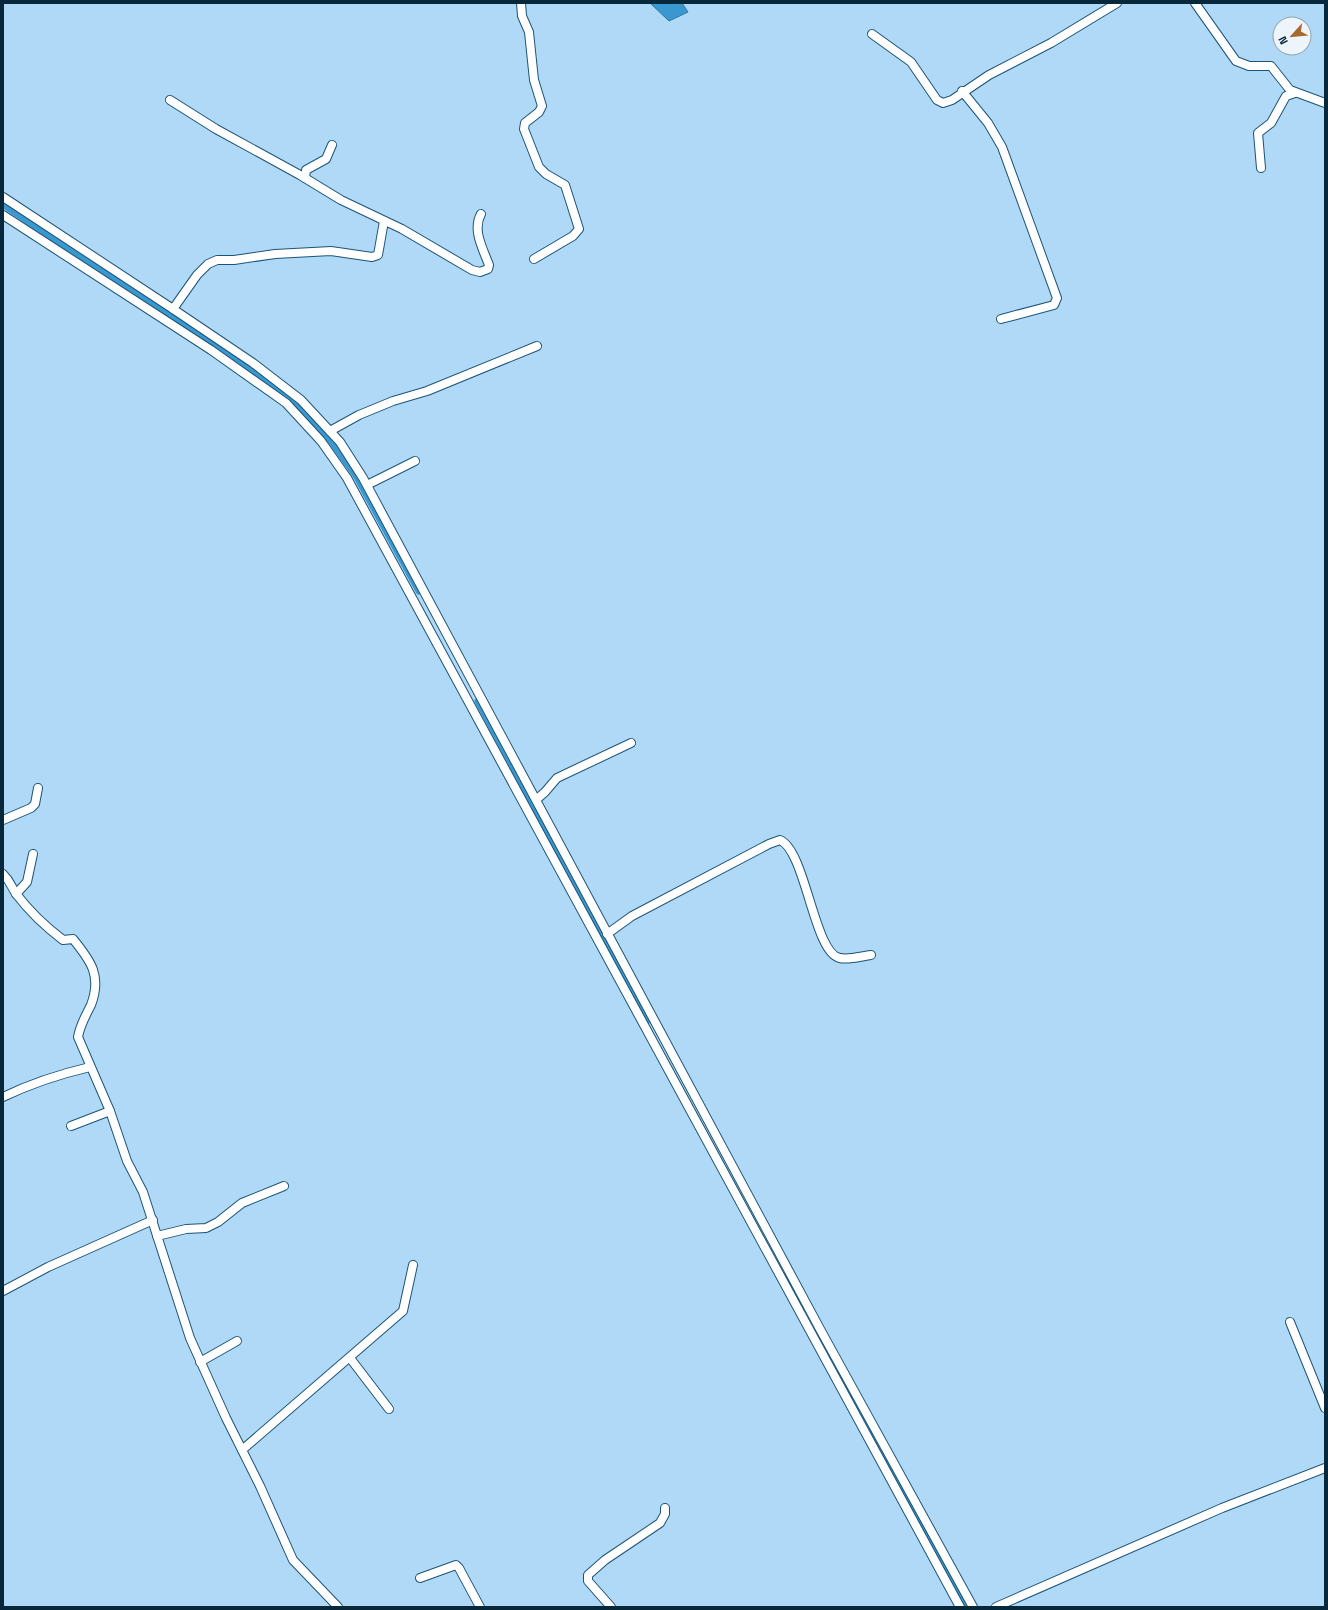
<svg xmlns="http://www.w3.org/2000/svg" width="1328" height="1610" viewBox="0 0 1328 1610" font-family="'Space Grotesk',sans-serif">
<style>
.water{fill:#3a98d1;stroke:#2b76a4}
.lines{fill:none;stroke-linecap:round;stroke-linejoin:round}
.canal{stroke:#3a98d1;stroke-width:7}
.minor-casing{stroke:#1b5477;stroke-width:10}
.minor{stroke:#fff;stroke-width:8}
</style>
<rect width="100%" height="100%" fill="#afd9f7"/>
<path class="water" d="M 650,3 L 682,3 L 688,12 L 669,21 Z"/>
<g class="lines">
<g class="canal">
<path d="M 3,204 L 131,291 L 270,382 L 301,410 L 332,442 L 357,477 L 419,591"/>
<path d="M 478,701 L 649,1020"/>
<path d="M 787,1275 L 804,1307"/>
<path d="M 819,1335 L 883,1456 L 968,1607"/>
</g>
<defs>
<g id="minor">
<path d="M 521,3 L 522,16 L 529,32 L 534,80 L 542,106 L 539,112 L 525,123 L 524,129 L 539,167 L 546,174 L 565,185 L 579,229 L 573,236 L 534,259"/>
<path d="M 1195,3 L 1236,61 L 1249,66 L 1271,66 L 1290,90 L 1325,103"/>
<path d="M 872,34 L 911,62 L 937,100 L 943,103 L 952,100 L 989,75 L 1051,43 L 1117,3"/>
<path d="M 962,91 L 988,123 L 1002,147 L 1057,298 L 1054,305 L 1001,319"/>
<path d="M 170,100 L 216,129 L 300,175 L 341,200 L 402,229 L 472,270 L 480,272 L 488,269 L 489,265 C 483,249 472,230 481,214"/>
<path d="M 1261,168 L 1258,133 L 1271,123 L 1286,96 L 1295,93"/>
<path d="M 305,178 L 306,170 L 326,159 L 332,145"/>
<path d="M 3,197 L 173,309 L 253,363 L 301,400 L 340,442 L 363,478 L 820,1329 L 973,1607"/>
<path d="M 3,215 L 211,350 L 286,403 L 321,441 L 347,478 L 960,1607"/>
<path d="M 173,309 L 197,275 L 208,264 L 217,260 L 234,260 L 275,254 L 331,251 L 372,257 L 378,255 L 384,221"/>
<path d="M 330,431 L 359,415 L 393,401 L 427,391 L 537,346"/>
<path d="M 367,485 L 415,461"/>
<path d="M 537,799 L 545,792 L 557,778 L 631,743"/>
<path d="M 3,820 L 31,808 L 35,804 L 38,788"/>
<path d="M 3,874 C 11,882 11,887 17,895 C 30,912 46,927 63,940 L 73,939 C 91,961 102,976 91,1005 C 86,1015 80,1025 78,1037 L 110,1111 L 127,1161 L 143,1192 L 190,1338 L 226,1418 L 260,1486 L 293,1560 L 338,1607"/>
<path d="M 16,894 L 27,882 L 33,854"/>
<path d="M 607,934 L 632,916 L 769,844 L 780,840 C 806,851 814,954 840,958 C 849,960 862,956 871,955"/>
<path d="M 3,1097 C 32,1083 60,1074 90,1067"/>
<path d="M 71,1126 L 110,1111"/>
<path d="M 157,1236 L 186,1229 L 206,1228 L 218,1222 L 242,1203 L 284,1186"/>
<path d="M 3,1291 L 48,1267 L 153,1220"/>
<path d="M 1290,1322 L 1325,1408"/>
<path d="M 350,1358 L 389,1409"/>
<path d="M 200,1362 L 237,1341"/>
<path d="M 242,1450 L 403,1311 L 413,1265"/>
<path d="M 420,1578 L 456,1565 L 459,1568 L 480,1607"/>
<path d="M 611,1607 L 588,1581 L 588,1575 L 605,1560 L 660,1523 L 665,1514 L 665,1508"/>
<path d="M 996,1607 L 1222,1508 L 1325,1468"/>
</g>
</defs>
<use href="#minor" class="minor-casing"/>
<use href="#minor" class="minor"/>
</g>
<rect width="1328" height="1610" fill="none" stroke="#07273a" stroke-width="8"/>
<g transform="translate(1292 36) rotate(243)"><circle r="19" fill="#eef5fa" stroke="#92a3ad"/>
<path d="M0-3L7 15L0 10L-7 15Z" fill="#a7682f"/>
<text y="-6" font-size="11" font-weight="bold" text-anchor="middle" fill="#07273a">N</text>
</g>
</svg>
